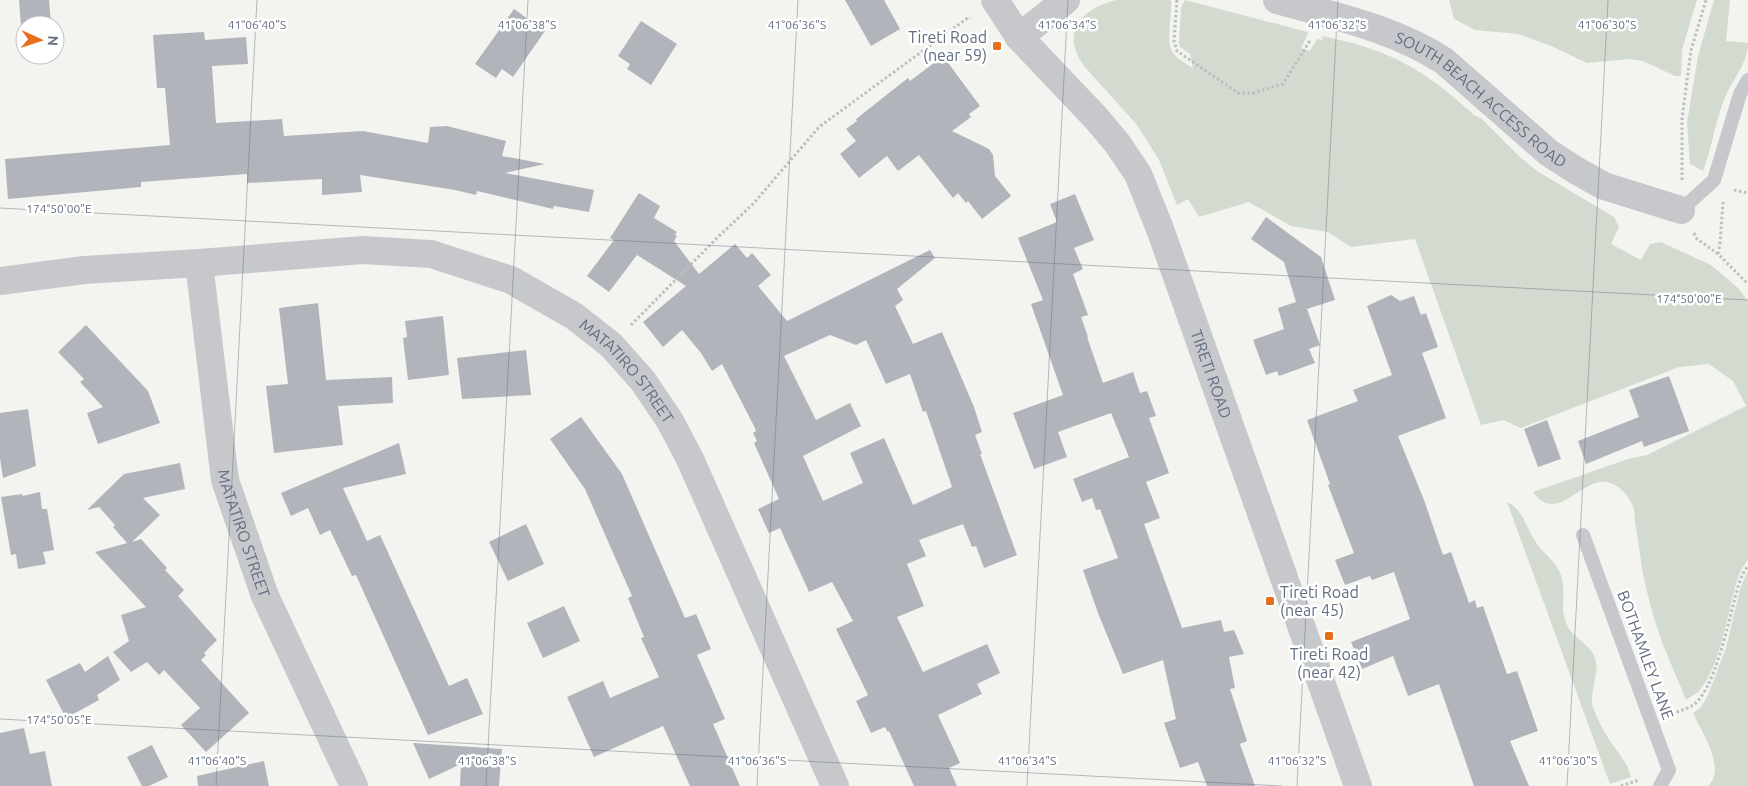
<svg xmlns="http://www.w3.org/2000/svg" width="1748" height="786" viewBox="0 0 1748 786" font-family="Ubuntu,sans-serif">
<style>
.green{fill:#d3dbd0}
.building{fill:#b1b5bb;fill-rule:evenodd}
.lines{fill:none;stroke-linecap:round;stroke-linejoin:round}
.path{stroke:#bdbec0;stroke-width:3;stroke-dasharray:2.5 2.5;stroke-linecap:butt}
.lane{stroke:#c6c8cc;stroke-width:14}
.street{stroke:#c6c8cc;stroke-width:28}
.ticks{fill:none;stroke:#626e81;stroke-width:1;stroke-opacity:0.45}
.poi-dot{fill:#e66f1d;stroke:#fff;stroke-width:2}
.labels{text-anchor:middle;stroke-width:5;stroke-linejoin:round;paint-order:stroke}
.poi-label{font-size:16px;fill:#626e81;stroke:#fff;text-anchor:end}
.street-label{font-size:16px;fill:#626e81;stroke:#fff}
.ticks-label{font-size:12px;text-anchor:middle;fill:#626e81;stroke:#fff;stroke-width:5;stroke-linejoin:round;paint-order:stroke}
</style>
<rect width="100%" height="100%" fill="#f3f4ef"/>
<g class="green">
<path d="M 1116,0 L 1171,0 C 1173,15 1164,42 1174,54 C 1178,60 1187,64 1193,68 L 1190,54 L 1180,47 L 1179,42 L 1181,7 L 1185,0 L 1308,32 L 1307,36 L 1301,48 L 1310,51 L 1317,39 L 1322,40 L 1323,36 C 1339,40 1356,43 1371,49 C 1411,62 1444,87 1474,115 L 1481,118 L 1519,156 L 1537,171 L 1614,217 L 1619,227 L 1611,244 L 1641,260 L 1650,244 L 1661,242 L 1711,265 L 1738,288 L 1748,301 L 1748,560 C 1739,569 1736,584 1733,596 C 1726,623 1718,670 1699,691 C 1696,694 1690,697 1686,700 C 1680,684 1673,670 1667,654 C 1656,629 1649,601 1643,574 C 1640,556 1638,539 1635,521 C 1634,516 1635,511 1633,506 C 1629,497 1623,489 1613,484 C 1584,470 1559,528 1533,492 L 1628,459 L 1647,455 L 1746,406 L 1733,381 L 1709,364 L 1679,367 L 1521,428 L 1503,420 L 1481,425 L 1415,239 L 1351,247 L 1328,232 L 1291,226 L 1249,202 L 1199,217 L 1188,199 L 1177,205 L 1159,160 L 1137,125 L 1084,66 C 1060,32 1081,9 1116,0 Z"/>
<path d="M 1449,0 L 1697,0 L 1682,50 L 1681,76 L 1675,76 L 1643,61 L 1629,59 L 1587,63 L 1551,46 L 1518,34 L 1475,30 L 1454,19 Z"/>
<path d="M 1714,0 L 1730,0 L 1726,41 L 1748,43 C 1748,64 1731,81 1724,100 C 1715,122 1712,148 1703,171 L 1690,164 L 1687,123 L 1698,56 Z"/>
<path d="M 1507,502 C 1522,508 1527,529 1535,541 C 1544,555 1557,561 1562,578 C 1566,594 1559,611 1568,627 C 1575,639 1590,644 1595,658 C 1601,674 1587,692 1594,710 C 1597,717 1600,725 1604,731 C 1613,748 1626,758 1631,777 L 1610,784 Z"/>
<path d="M 1748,571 L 1748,786 L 1708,786 C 1727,767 1701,732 1693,713 L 1701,707 L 1708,695 L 1726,648 L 1740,589 Z"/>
</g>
<g class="building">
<path d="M 19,0 L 49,0 L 51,23 L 21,26 Z"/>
<path d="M 845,0 L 884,0 L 900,29 L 871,46 Z"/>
<path d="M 514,9 L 545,31 L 513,77 L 502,69 L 496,78 L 475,64 Z"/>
<path d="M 641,21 L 677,44 L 651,85 L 627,69 L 630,64 L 618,56 Z"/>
<path d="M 204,32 L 205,40 L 246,37 L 248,64 L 212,66 L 216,123 L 282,119 L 284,136 L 363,131 L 428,143 L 430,127 L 447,126 L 506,141 L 502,156 L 545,164 L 505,173 L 594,190 L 589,212 L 554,206 L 553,209 L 477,191 L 476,195 L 455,190 L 360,175 L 362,192 L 322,195 L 322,179 L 247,183 L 247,174 L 141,182 L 141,187 L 8,199 L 5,159 L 170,145 L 165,88 L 157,88 L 153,35 Z"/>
<path d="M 943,56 L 980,106 L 969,114 L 971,117 L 952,131 L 989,149 L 993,155 L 995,176 L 1011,196 L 982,219 L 968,201 L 966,203 L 958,193 L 953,198 L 919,155 L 898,171 L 887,156 L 859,178 L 840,154 L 856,141 L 846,129 L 857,121 L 856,119 L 908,78 L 910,81 Z"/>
<path d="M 639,193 L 660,206 L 654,218 L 677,232 L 675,235 L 677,236 L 674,241 L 699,274 L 735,244 L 747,258 L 752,253 L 771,275 L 758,286 L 787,321 L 930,250 L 935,258 L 897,289 L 903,300 L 895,306 L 913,344 L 942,332 L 974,407 L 982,432 L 975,435 L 982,454 L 980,454 L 1017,555 L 984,568 L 976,546 L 972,547 L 963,524 L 919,540 L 926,556 L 907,564 L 924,606 L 897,617 L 923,672 L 987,644 L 1000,673 L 977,684 L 982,694 L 938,715 L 960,763 L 949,768 L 957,786 L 914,786 L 889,731 L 888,732 L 885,727 L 871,733 L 856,701 L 868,695 L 836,629 L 853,621 L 832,582 L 809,592 L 780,528 L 769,533 L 758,509 L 779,499 L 754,443 L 757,441 L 753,433 L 756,431 L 755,428 L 722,364 L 712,371 L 701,353 L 682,330 L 663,347 L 643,322 L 686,286 L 637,255 L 609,292 L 587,276 L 614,240 L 610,238 ZM 830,335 L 856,345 L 866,340 L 886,384 L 910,374 L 923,412 L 926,411 L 952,487 L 913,505 L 884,438 L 850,453 L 863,483 L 823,501 L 803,456 L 861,426 L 850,403 L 816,420 L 784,356 Z"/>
<path d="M 1075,194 L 1094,240 L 1074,248 L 1083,269 L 1073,274 L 1088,315 L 1081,317 L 1088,337 L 1087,337 L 1103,383 L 1133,372 L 1140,393 L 1147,391 L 1156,416 L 1149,418 L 1169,473 L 1146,482 L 1160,518 L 1144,524 L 1182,628 L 1221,620 L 1224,632 L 1234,630 L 1244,654 L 1229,657 L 1235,688 L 1230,689 L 1247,741 L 1240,744 L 1255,786 L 1207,786 L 1198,762 L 1180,768 L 1164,723 L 1176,719 L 1163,660 L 1123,674 L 1098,613 L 1083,570 L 1118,558 L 1100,509 L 1096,510 L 1092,498 L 1082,502 L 1073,479 L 1129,457 L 1111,413 L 1058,432 L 1067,457 L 1034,469 L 1013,413 L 1063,395 L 1031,304 L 1043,300 L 1018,238 L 1057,222 L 1050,204 Z"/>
<path d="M 1266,217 L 1321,257 L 1335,300 L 1307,309 L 1320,345 L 1309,349 L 1315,363 L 1279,376 L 1277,371 L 1266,375 L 1253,340 L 1284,329 L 1278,308 L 1296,302 L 1284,262 L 1251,239 Z"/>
<path d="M 1391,295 L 1400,301 L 1414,296 L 1421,315 L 1426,313 L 1438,347 L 1422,353 L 1446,418 L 1398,436 L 1424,500 L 1443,555 L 1451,552 L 1469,603 L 1475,600 L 1477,608 L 1483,606 L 1507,674 L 1517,671 L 1538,731 L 1510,741 L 1529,786 L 1474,786 L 1439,684 L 1408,696 L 1393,656 L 1362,669 L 1351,642 L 1410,619 L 1394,572 L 1372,580 L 1370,576 L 1345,585 L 1335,560 L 1354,553 L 1328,485 L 1330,484 L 1307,420 L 1358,401 L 1353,390 L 1392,375 L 1367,306 Z"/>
<path d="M 318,303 L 326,380 L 392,377 L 393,403 L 338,406 L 343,445 L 274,453 L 266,386 L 288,384 L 279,308 Z"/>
<path d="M 443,316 L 449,375 L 408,380 L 403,338 L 407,337 L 405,321 Z"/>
<path d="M 86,325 L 148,391 L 160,423 L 98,444 L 87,413 L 103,407 L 80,382 L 84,379 L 58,352 Z"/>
<path d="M 526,350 L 531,395 L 462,399 L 457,358 Z"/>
<path d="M 1669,376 L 1689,431 L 1644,447 L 1642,441 L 1586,464 L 1578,441 L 1639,417 L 1629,390 Z"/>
<path d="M 28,409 L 36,466 L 3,478 L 0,458 L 0,413 Z"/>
<path d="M 581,417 L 622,474 L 685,618 L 696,614 L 711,649 L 697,655 L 725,719 L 713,724 L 740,786 L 690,786 L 663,726 L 594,757 L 567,697 L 603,681 L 610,698 L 659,677 L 641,638 L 644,637 L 628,598 L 632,596 L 585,489 L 550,439 Z"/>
<path d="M 1547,420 L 1561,459 L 1538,467 L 1524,429 Z"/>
<path d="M 399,443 L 406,474 L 343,488 L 367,541 L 380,535 L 449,686 L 467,678 L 483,714 L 428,735 L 356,575 L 352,576 L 330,530 L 320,535 L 308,508 L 291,516 L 281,493 Z"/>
<path d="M 180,463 L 185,489 L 143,498 L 160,515 L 132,542 L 141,539 L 167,568 L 165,570 L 184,590 L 178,596 L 217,640 L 204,653 L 206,655 L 201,660 L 249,713 L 206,752 L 181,725 L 200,708 L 164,670 L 159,675 L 147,662 L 131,672 L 113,652 L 129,641 L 121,615 L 146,607 L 95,552 L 127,543 L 113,527 L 115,525 L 99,507 L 87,510 L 124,474 Z"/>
<path d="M 40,492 L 42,509 L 47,509 L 54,550 L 43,552 L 46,564 L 18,569 L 16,554 L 11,555 L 1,497 L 22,494 L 23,496 Z"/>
<path d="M 526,524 L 544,564 L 508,581 L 489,542 Z"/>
<path d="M 564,606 L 580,641 L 543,658 L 527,623 Z"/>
<path d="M 108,656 L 120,680 L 97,695 L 99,700 L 66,718 L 46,680 L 80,663 L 85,672 Z"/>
<path d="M 24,728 L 30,754 L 45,751 L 52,786 L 0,786 L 0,733 Z"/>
<path d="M 413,743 L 502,749 L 499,786 L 460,786 L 461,764 L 429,779 Z"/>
<path d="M 152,745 L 168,777 L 149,786 L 142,786 L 127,757 Z"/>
<path d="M 264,761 L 269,786 L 198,786 L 197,776 Z"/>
</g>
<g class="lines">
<g class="path">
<path d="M 1177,0 L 1174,41 L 1177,51 L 1238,93 L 1253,93 L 1283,84 L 1311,39"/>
<path d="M 1682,180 L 1682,119 L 1691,50 L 1706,0"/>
<path d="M 1734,190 L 1748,193"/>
<path d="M 1694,233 L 1697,239 L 1718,254 L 1748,284"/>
<path d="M 1718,254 L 1720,243 L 1723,202"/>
<path d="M 631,325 L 717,238 L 753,204 L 819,127 L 969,17 L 970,18"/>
<path d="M 1672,714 C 1679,711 1687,709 1693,705 C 1713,693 1728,625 1734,602 C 1737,590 1740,576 1748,566"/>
<path d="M 1621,786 L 1639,780"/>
</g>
<g class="lane">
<path d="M 1681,210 L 1714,180 L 1740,94 L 1748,80"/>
<path d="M 1583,535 L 1669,770 L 1660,786"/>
</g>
<g class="street">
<path id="s1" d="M 995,0 L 1019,37 L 1096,118 L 1117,143 L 1138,174 L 1160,229 L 1358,786"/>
<path id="s2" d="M 1277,0 C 1334,16 1393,28 1444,61 L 1549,153 L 1577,171 L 1604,186 L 1681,210"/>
<path d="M 1019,37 L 1066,0"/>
<path id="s3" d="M 199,263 L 225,480 L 265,596 L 354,786"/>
<path id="s4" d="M 0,281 L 84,270 L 199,263 L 363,250 L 431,254 L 511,280 L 574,316 L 611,345 L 643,381 L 670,421 L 690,459 L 835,786"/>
</g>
</g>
<path class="ticks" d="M 0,208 L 1748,300M 0,719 L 1282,786M 216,786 L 257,0M 486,786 L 528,0M 757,786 L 798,0M 1027,786 L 1068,0M 1297,786 L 1338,0M 1567,786 L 1608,0"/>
<g class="poi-dot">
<rect x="992" y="41" width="10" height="10" rx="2.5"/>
<rect x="1265" y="596" width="10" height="10" rx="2.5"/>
<rect x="1324" y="631" width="10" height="10" rx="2.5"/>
</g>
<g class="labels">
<g class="poi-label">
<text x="987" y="43">Tireti Road<tspan x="987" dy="18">(near 59)</tspan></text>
<text x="1280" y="598" text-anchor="start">Tireti Road<tspan x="1280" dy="18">(near 45)</tspan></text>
<text x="1329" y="660" text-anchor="middle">Tireti Road<tspan x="1329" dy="18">(near 42)</tspan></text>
</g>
<g class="street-label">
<text dy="6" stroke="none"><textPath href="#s2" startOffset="231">SOUTH BEACH ACCESS ROAD</textPath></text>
<text dy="6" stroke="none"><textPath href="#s4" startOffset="666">MATATIRO STREET</textPath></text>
<text dy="6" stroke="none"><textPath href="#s1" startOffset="439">TIRETI ROAD</textPath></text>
<text dy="6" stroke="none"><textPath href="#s3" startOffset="275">MATATIRO STREET</textPath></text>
<text transform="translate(1646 655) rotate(70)" y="6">BOTHAMLEY LANE</text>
</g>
</g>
<g class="ticks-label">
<text x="257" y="29">41°06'40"S</text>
<text x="527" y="29">41°06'38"S</text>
<text x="797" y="29">41°06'36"S</text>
<text x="1067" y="29">41°06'34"S</text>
<text x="1337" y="29">41°06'32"S</text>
<text x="1607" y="29">41°06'30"S</text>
<text x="59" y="213">174°50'00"E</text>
<text x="1689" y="303">174°50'00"E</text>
<text x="59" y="724">174°50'05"E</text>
<text x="217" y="765">41°06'40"S</text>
<text x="487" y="765">41°06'38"S</text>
<text x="757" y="765">41°06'36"S</text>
<text x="1027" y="765">41°06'34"S</text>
<text x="1297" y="765">41°06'32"S</text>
<text x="1568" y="765">41°06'30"S</text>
</g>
<g transform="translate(40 40) rotate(93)"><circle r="24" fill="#ffffff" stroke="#c0c5cd"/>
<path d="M0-4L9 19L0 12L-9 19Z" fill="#e66f1d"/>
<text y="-8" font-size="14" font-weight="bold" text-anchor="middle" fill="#626e81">N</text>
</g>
</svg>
